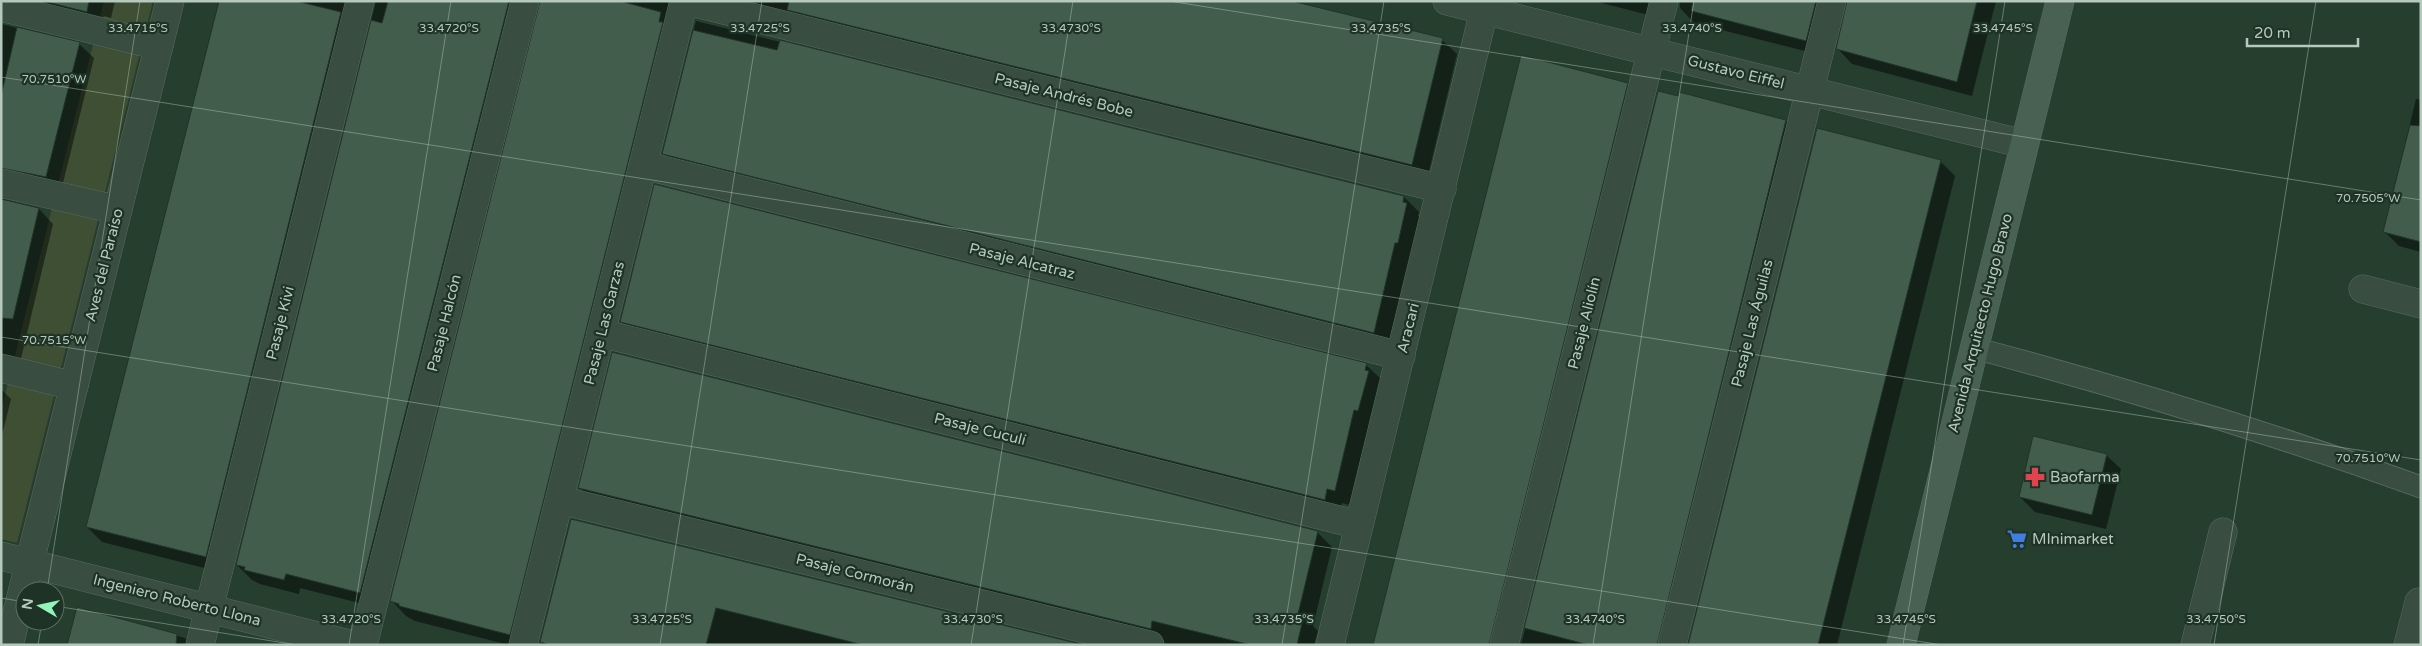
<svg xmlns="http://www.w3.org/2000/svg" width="2422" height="646" viewBox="0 0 2422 646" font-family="'Varela Round',sans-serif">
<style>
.green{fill:#3e4f34}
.shadow{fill:#0007}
.building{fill:#425d4c;stroke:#203528}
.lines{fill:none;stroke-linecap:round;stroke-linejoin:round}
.lane-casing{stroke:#576c5f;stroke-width:23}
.street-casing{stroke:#576c5f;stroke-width:29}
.secondary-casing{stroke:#576c5f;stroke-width:29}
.lane{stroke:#394e41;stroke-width:21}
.street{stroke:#394e41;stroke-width:28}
.secondary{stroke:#486152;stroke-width:28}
.ticks{fill:none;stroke:#b6c9bd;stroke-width:1;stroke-opacity:0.45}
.labels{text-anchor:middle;stroke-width:4.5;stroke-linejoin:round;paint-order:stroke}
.street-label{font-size:15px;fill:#b6c9bd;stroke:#1e3326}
.poi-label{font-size:15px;fill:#b6c9bd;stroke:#1e3326;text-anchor:start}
.ticks-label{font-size:12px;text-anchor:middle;fill:#b6c9bd;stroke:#1e3326;stroke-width:4.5;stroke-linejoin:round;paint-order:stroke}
</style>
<rect width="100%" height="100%" fill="#253e2e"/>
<path class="green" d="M 104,1 L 153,1 L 17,543 L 1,539 L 1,411 Z"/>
<g class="shadow">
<path d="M 1,1 L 115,1 L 111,18 L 104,16 L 101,26 Z"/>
<path d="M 220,1 L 369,1 L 220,572 L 102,542 L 87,527 Z"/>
<path d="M 376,1 L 534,1 L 375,607 L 300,588 L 299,594 L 260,584 L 252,580 L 237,565 Z"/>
<path d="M 541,1 L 693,1 L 525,645 L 509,645 L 415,621 L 406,616 L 392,601 Z"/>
<path d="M 711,1 L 1284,1 L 1442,40 L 1457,54 L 1427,179 Z"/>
<path d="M 1594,1 L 1673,1 L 1660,18 Z"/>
<path d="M 1680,1 L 1841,1 L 1821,55 L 1694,23 L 1680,8 Z"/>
<path d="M 1848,1 L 1996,1 L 1972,96 L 1852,64 L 1838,49 Z"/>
<path d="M 696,21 L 1404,197 L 1419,212 L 1418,216 L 1421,219 L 1412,257 L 1410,257 L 1388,347 L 678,168 L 663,153 Z"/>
<path d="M 1,24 L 79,44 L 94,58 L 61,191 L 1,192 Z"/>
<path d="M 1627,84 L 1642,99 L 1506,645 L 1374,645 Z"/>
<path d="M 1659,92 L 1786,121 L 1800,136 L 1674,645 L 1521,645 Z"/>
<path d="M 2416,99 L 2421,100 L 2421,252 L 2399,246 L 2384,231 Z"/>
<path d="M 1940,161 L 1955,176 L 1837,645 L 1689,645 Z"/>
<path d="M 1,199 L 39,209 L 53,224 L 19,367 L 1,378 Z"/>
<path d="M 621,321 L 1366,365 L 1381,379 L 1373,425 L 1369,424 L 1350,505 L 1342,503 L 1339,514 L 636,336 Z"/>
<path d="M 1,389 L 11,399 L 1,439 Z"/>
<path d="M 2106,455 L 2121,469 L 2106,529 L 2035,512 L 2020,497 Z"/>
<path d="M 580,488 L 1317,532 L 1332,547 L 1313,626 L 1318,631 L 1314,645 L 1166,645 L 594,503 Z"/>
<path d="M 572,520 L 1078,645 L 544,645 L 541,642 Z"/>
<path d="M 78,608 L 185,638 L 192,645 L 68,645 Z"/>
</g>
<g class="building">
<path d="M 43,1 L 89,1 L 87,12 Z"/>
<path d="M 219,1 L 296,1 L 341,12 L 206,557 L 86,527 Z"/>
<path d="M 388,1 L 509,1 L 360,593 L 286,574 L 284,580 L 244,570 L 245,567 L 236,565 L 371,20 L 382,23 Z"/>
<path d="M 540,1 L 620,1 L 661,12 L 659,22 L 663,22 L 510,635 L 399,606 L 399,604 L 390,601 Z"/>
<path d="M 789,1 L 1292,1 L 1443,38 L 1412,165 L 787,10 Z"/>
<path d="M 1693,1 L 1816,1 L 1806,41 L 1691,11 Z"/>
<path d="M 1847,1 L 1977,1 L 1957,82 L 1836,49 Z"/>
<path d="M 17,27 L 80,42 L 46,177 L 1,168 L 1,96 Z"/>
<path d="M 693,30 L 777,50 L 780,40 L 1404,196 L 1403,202 L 1407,203 L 1398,243 L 1395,243 L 1374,333 L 662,154 Z"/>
<path d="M 1521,55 L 1628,83 L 1489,645 L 1373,645 Z"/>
<path d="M 1658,91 L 1678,96 L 1679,92 L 1786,120 L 1657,645 L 1589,645 L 1524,628 Z"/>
<path d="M 2410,125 L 2421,126 L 2421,242 L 2383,232 Z"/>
<path d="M 1817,128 L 1941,160 L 1818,645 L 1688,645 Z"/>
<path d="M 654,184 L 1367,363 L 1365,370 L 1369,371 L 1358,411 L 1354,410 L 1335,491 L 1327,489 L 1325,500 L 620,322 Z"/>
<path d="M 1,199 L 39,208 L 13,319 L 1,318 Z"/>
<path d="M 612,352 L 1318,531 L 1298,614 L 1304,615 L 1297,645 L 1251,645 L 1152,621 L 1151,629 L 578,488 Z"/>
<path d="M 2033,436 L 2107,454 L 2092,515 L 2019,497 Z"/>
<path d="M 571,519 L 1084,645 L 863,645 L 716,608 L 706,645 L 550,645 L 540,642 Z"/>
<path d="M 77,607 L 177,634 L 176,645 L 67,645 Z"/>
</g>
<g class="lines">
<defs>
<path id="lane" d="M 1974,348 C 2125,388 2274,434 2421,487"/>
<g id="street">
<path d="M 687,1 L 1442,189"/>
<path d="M 1447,1 L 2024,144"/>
<path d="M 1,7 L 159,46"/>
<path d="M 643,165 L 1401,356"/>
<path d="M 1,183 L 118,210"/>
<path d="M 2363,289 L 2421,304"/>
<path d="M 601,333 L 1359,525"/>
<path d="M 1,368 L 74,386"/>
<path d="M 560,500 L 1150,645"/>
<path d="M 1,556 L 353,645"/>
<path d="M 9,645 L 170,1"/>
<path d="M 200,645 L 360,1"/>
<path d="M 363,645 L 525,1"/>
<path d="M 523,645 L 684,1"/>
<path d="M 1330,645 L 1484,11"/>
<path d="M 1504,645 L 1664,1"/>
<path d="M 1672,645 L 1832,1"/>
<path d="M 2195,645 L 2223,532"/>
<path d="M 2408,645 L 2419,602"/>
</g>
<path id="secondary" d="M 1901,645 L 2060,1"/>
</defs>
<use href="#lane" class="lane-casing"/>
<use href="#street" class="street-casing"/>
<use href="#secondary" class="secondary-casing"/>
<use href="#lane" class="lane"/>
<use href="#street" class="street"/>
<use href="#secondary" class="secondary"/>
</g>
<path class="ticks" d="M 1169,1 L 2421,200M 1,77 L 2421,460M 1,337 L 1942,645M 47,591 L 140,1M 1,598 L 25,602M 55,606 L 297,645M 38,645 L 42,621M 349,645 L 451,1M 660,645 L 762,1M 971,645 L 1073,1M 1282,645 L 1384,1M 1593,645 L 1694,1M 1903,645 L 2005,1M 2214,645 L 2316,1"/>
<defs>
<symbol id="pharmacy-bare" viewBox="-9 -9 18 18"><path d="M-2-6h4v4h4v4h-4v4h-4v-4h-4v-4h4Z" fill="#e0444e" stroke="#1e3326" stroke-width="2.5" paint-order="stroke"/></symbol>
<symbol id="supermarket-bare" viewBox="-9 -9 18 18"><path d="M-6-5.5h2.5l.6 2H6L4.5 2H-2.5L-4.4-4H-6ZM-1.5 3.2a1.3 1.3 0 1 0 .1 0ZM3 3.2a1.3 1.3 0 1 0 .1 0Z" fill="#3f7fe0" stroke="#1e3326" stroke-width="2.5" paint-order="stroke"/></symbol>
</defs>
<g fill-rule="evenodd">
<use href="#pharmacy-bare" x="2021" y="463" width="28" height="28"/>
<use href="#supermarket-bare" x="2003" y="525" width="28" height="28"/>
</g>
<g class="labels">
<g class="street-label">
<text transform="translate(1736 72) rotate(14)" y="5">Gustavo Eiffel</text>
<text transform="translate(1064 95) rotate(14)" y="5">Pasaje Andrés Bobe</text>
<text transform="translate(1022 261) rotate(14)" y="5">Pasaje Alcatraz</text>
<text transform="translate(104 265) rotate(-76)" y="5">Aves del Paraíso</text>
<text transform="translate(280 323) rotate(-76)" y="5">Pasaje Kivi</text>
<text transform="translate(444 323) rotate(-76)" y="5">Pasaje Halcón</text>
<text transform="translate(604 323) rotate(-76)" y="5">Pasaje Las Garzas</text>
<text transform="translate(1584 323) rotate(-76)" y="5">Pasaje Aliolín</text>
<text transform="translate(1752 323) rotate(-76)" y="5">Pasaje Las Águilas</text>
<text transform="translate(1980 323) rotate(-76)" y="5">Avenida Arquitecto Hugo Bravo</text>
<text transform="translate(1408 328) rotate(-76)" y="5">Aracari</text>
<text transform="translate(980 429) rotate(14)" y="5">Pasaje Cuculí</text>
<text transform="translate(855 573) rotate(14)" y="5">Pasaje Cormorán</text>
<text transform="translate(177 600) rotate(14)" y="5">Ingeniero Roberto Llona</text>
</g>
<g class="poi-label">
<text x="2050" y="482">Baofarma</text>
<text x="2032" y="544">MInimarket</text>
</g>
</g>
<g class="ticks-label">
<text x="138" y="32">33.4715°S</text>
<text x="449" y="32">33.4720°S</text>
<text x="760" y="32">33.4725°S</text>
<text x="1071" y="32">33.4730°S</text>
<text x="1381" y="32">33.4735°S</text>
<text x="1692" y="32">33.4740°S</text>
<text x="2003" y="32">33.4745°S</text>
<text x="54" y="83">70.7510°W</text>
<text x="2368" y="202">70.7505°W</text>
<text x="54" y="344">70.7515°W</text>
<text x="2368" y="462">70.7510°W</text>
<text x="351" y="623">33.4720°S</text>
<text x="662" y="623">33.4725°S</text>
<text x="973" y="623">33.4730°S</text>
<text x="1284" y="623">33.4735°S</text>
<text x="1595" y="623">33.4740°S</text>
<text x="1906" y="623">33.4745°S</text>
<text x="2216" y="623">33.4750°S</text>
</g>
<rect width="2422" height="646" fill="none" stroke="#b6c9bd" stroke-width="5"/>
<g transform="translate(40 606) rotate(279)"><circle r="24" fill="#1e3326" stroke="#5b6f62"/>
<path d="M0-4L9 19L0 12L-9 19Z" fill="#8ff5b8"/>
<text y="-8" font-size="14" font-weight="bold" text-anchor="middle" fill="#b6c9bd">N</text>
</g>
<path d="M2247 38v8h111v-8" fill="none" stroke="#b6c9bd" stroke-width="2.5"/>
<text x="2254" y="38" font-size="15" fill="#b6c9bd" stroke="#1e3326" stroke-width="4" paint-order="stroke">20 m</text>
</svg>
